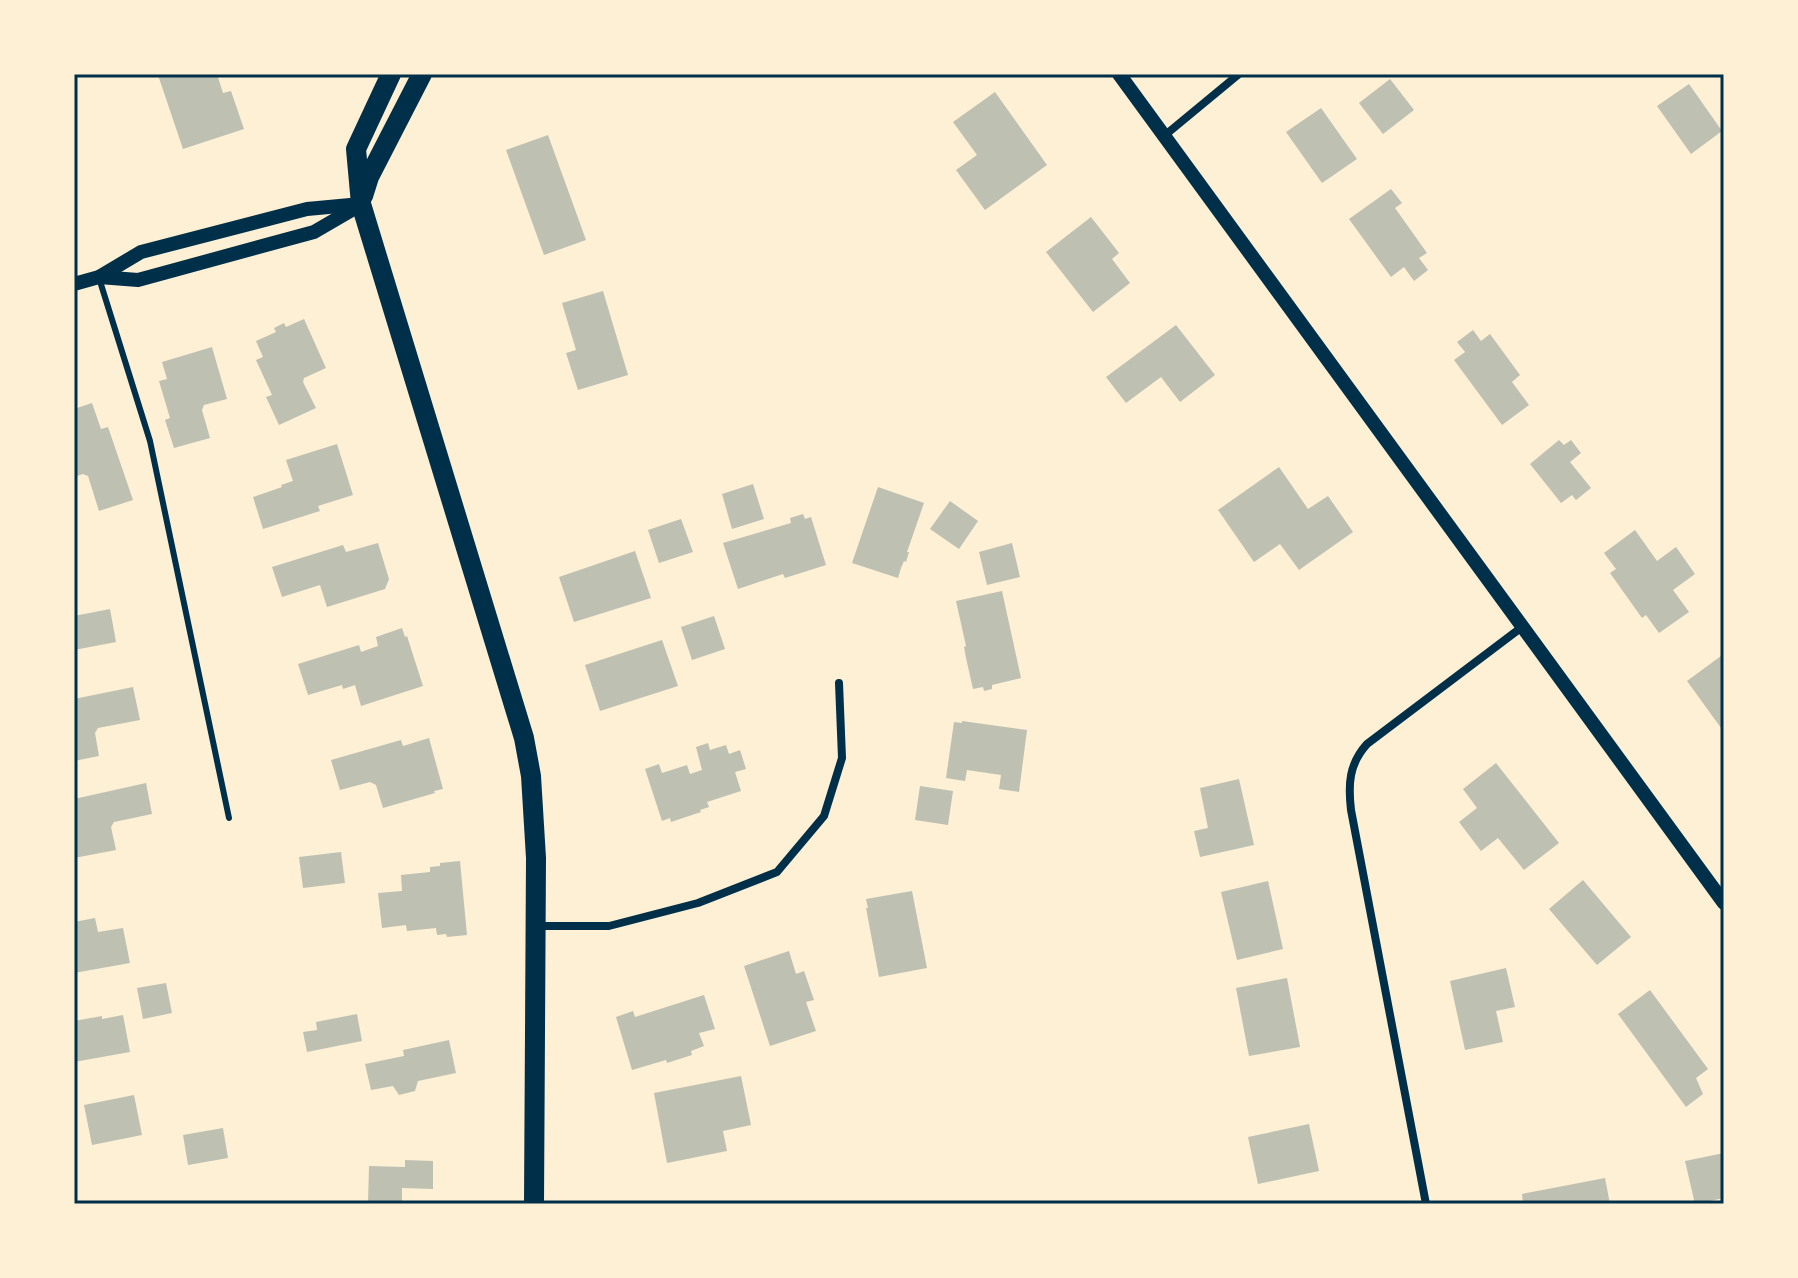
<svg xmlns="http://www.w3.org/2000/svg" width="1798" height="1278" viewBox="0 0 1798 1278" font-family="Poppins,sans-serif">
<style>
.building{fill:#bec0b2}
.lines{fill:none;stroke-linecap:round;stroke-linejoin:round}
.service{stroke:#003049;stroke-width:6}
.minor{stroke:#003049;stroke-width:8}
.tertiary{stroke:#003049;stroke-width:14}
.primary{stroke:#003049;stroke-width:20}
.neatline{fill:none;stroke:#003049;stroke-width:3}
</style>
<rect width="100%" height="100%" fill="#fdf0d5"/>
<g class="building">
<path d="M 161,74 L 217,74 L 223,93 L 231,91 L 244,129 L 183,149 L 158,75 Z"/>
<path d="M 1390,79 L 1414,110 L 1383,134 L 1359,103 Z"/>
<path d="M 1689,84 L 1722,131 L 1691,154 L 1657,106 Z"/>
<path d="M 995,92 L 1047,165 L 985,210 L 956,170 L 977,155 L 953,122 Z"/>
<path d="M 1321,108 L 1357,159 L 1322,183 L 1286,132 Z"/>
<path d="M 548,135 L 586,240 L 544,255 L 506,150 Z"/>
<path d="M 1391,189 L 1402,203 L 1395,208 L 1427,253 L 1419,258 L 1428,270 L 1414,281 L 1404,267 L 1391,277 L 1349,219 Z"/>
<path d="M 1091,217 L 1119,253 L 1112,259 L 1130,283 L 1093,312 L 1046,252 Z"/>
<path d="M 603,291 L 628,375 L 578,390 L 566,353 L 576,350 L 562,303 Z"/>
<path d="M 304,319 L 326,368 L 304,378 L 303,382 L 316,408 L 279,425 L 266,397 L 272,395 L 256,360 L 263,357 L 256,341 L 276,332 L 274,328 L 284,323 L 286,327 Z"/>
<path d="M 1176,325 L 1215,375 L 1180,402 L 1161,377 L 1126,403 L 1106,377 Z"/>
<path d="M 1473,330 L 1481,341 L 1490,334 L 1520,375 L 1512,382 L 1529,405 L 1502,425 L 1454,360 L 1465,352 L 1457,342 Z"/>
<path d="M 212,347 L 227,399 L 204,405 L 202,410 L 210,438 L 174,448 L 165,420 L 170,418 L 159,381 L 167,379 L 162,362 Z"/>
<path d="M 92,403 L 101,429 L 108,427 L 133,500 L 99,511 L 88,476 L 83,474 L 74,477 L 74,409 Z"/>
<path d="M 1559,440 L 1564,445 L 1571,440 L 1581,453 L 1570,462 L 1591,488 L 1576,500 L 1572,495 L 1561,503 L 1530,464 Z"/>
<path d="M 337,444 L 353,495 L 318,506 L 320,511 L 263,529 L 253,497 L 282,487 L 281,485 L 293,481 L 286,460 Z"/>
<path d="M 1279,467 L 1308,509 L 1328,496 L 1353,532 L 1299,570 L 1280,544 L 1254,562 L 1218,510 Z"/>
<path d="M 753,484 L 764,519 L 732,529 L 722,494 Z"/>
<path d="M 878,487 L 924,503 L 907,552 L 909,552 L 906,562 L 904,561 L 901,568 L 898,578 L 852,563 Z"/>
<path d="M 950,501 L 978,521 L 959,549 L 930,529 Z"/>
<path d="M 803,514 L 805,519 L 811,517 L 826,565 L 785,578 L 783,574 L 738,589 L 723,543 L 791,523 L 790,518 Z"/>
<path d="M 681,519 L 693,552 L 659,563 L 648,530 Z"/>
<path d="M 1635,530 L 1657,561 L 1676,547 L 1695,574 L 1673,590 L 1689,612 L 1659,633 L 1646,615 L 1642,618 L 1610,573 L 1616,569 L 1604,553 Z"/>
<path d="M 378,543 L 389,579 L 385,589 L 327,607 L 320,585 L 282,597 L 272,567 L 343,545 L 346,552 Z"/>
<path d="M 1012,543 L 1020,577 L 987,585 L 979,552 Z"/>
<path d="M 635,551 L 651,598 L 574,622 L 559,577 Z"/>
<path d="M 1002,591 L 1021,678 L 992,685 L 992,689 L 984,691 L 983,687 L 973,689 L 966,658 L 964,647 L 966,646 L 956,601 Z"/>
<path d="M 110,609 L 116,642 L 74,650 L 74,616 Z"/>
<path d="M 714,616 L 725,649 L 692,660 L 681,627 Z"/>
<path d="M 402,628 L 405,637 L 407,636 L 423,686 L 361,706 L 355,685 L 343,689 L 342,685 L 308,695 L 298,664 L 359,645 L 361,652 L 378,646 L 376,637 Z"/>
<path d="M 662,640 L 678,686 L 600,711 L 585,665 Z"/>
<path d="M 1721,656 L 1724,661 L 1724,732 L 1687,681 Z"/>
<path d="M 133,687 L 140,720 L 98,728 L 95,733 L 99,756 L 74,761 L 74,699 Z"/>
<path d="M 962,721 L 1027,730 L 1019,792 L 999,789 L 1001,775 L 967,770 L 965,781 L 946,778 L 954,722 L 962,723 Z"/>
<path d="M 429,738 L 443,789 L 434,791 L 435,793 L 383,808 L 376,785 L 370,782 L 340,790 L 331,760 L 401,740 L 403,746 Z"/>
<path d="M 708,743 L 710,750 L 726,745 L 729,754 L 740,750 L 746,769 L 735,772 L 741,791 L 707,802 L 709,807 L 700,810 L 701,812 L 671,822 L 670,818 L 662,821 L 645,769 L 659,764 L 662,773 L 687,765 L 690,774 L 702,770 L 696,747 Z"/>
<path d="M 1496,763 L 1559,843 L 1524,870 L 1498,838 L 1481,851 L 1459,822 L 1477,808 L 1463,789 Z"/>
<path d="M 1239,779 L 1254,845 L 1200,857 L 1194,831 L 1208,828 L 1200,788 Z"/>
<path d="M 146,783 L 152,814 L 114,822 L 111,827 L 116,850 L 74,858 L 74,799 Z"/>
<path d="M 920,786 L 953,791 L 948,825 L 915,820 Z"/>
<path d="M 341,852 L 345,883 L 303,888 L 299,857 Z"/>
<path d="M 460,861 L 467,935 L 447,937 L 446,934 L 437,935 L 436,928 L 407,931 L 406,925 L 382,928 L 378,893 L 402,891 L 401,875 L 430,872 L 430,867 L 440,866 L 440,863 Z"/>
<path d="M 1583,880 L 1631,937 L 1597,965 L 1549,909 Z"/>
<path d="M 1268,881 L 1283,949 L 1237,960 L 1221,892 Z"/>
<path d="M 912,891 L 927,968 L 879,977 L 866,908 L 868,908 L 866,899 Z"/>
<path d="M 95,918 L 98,932 L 123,928 L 130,963 L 74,973 L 74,922 Z"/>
<path d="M 789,951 L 796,974 L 804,971 L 814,1000 L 806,1002 L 816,1031 L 770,1046 L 744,966 Z"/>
<path d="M 1506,968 L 1515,1007 L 1496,1011 L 1503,1042 L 1465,1050 L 1450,981 Z"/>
<path d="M 1287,978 L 1300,1047 L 1249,1056 L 1236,988 Z"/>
<path d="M 166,983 L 172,1013 L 143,1019 L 137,988 Z"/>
<path d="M 1650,990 L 1708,1069 L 1696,1078 L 1703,1094 L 1686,1107 L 1618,1014 Z"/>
<path d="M 704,995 L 715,1029 L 699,1033 L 704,1046 L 691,1051 L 692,1055 L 667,1063 L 666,1060 L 632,1070 L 616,1017 L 633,1011 L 635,1017 Z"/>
<path d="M 357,1014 L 362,1041 L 307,1052 L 303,1032 L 317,1030 L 316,1022 Z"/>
<path d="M 123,1015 L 130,1052 L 74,1062 L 74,1021 L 102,1016 L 102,1019 Z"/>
<path d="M 449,1040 L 456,1073 L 418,1081 L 415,1091 L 399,1095 L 393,1086 L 371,1090 L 365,1064 L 404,1056 L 403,1050 Z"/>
<path d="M 741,1076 L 751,1125 L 723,1131 L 727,1151 L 667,1163 L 654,1093 Z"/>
<path d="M 134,1095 L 142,1135 L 92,1145 L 84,1105 Z"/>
<path d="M 1309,1124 L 1319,1171 L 1258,1184 L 1248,1137 Z"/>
<path d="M 223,1128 L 228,1158 L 188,1165 L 183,1135 Z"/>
<path d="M 1724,1153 L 1724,1198 L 1695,1204 L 1685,1161 Z"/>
<path d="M 405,1160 L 433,1161 L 433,1189 L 402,1188 L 402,1204 L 368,1204 L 369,1166 L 405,1167 Z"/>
<path d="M 1605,1178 L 1610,1204 L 1523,1204 L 1522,1194 Z"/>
</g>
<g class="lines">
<path class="service" d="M 99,278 L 150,441 L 229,818"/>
<g class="minor">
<path d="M 1164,136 L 1239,74"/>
<path d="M 536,926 L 609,926 L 698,903 L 777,872 L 824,816 L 842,758 L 839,683"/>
<path d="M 1426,1204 L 1351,810 C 1348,784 1349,764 1367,744 L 1522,627"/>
</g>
<g class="tertiary">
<path d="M 1119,74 L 1724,903"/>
<path d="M 99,277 L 138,280 L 314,232 L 357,207"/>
<path d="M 74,284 L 99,277 L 141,252 L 307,209 L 361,204"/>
</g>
<g class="primary">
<path d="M 391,74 L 356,149 L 361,204 L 524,738 L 531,776 L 536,858 L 534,1204"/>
<path d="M 363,196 L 369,177 L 422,74"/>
</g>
</g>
<rect width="1798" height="1278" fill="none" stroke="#fdf0d5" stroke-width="152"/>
<rect x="76" y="76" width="1646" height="1126" class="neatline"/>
</svg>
